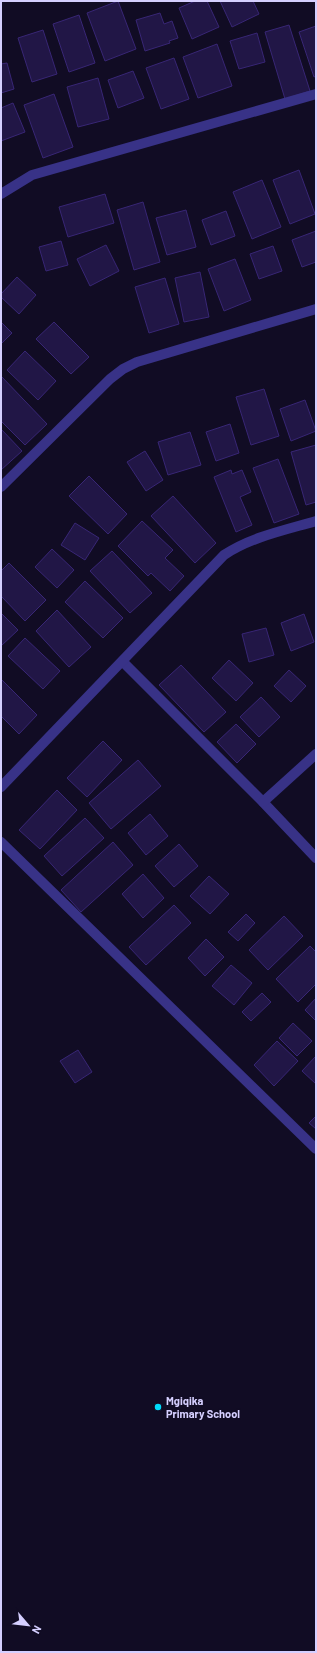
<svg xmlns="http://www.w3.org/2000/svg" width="317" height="1653" viewBox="0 0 317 1653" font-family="Barlow,sans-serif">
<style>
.building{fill:#211646;stroke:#382675}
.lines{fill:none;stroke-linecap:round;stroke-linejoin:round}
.minor{stroke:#383287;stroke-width:10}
.poi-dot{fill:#00dafa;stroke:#110c24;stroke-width:1.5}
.labels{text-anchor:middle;stroke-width:3;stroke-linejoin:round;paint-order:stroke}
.poi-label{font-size:11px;font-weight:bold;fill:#d5cfff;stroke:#110c24;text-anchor:start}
</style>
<rect width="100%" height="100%" fill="#110c24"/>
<g class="building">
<path d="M 118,1 L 136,49 L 105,61 L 87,13 Z"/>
<path d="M 195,1 L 207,1 L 219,27 L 192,39 L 179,8 Z"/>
<path d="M 220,1 L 253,1 L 259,14 L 232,27 Z"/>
<path d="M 160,13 L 164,24 L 172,21 L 178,38 L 169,41 L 170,43 L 145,51 L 136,20 Z"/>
<path d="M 79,15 L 95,63 L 69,72 L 53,24 Z"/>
<path d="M 289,25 L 310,91 L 285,99 L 265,32 Z"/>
<path d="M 316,26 L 316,76 L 314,77 L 299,32 Z"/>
<path d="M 43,30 L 57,74 L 32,82 L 18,38 Z"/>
<path d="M 257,33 L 265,62 L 239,69 L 230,41 Z"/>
<path d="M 217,44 L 232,86 L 198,98 L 183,57 Z"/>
<path d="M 174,58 L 189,99 L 161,109 L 146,68 Z"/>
<path d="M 7,63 L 14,89 L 1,93 L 1,64 Z"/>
<path d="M 133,71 L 144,98 L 118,108 L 108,80 Z"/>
<path d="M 98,78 L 109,119 L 78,127 L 67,87 Z"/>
<path d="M 54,94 L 73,147 L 43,158 L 24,105 Z"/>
<path d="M 13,103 L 25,132 L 1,141 L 1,108 Z"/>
<path d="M 299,170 L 315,214 L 290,224 L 273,180 Z"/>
<path d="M 262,180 L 281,227 L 252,239 L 233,192 Z"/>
<path d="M 105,194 L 114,223 L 68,237 L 59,207 Z"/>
<path d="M 143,202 L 160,262 L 134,270 L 117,210 Z"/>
<path d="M 186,210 L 196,247 L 167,255 L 156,218 Z"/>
<path d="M 226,211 L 235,236 L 211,245 L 202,220 Z"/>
<path d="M 316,231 L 316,262 L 302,267 L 292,240 Z"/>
<path d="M 61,241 L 68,265 L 46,271 L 39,247 Z"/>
<path d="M 106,245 L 119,271 L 90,286 L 77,259 Z"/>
<path d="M 273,246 L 282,271 L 259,279 L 250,254 Z"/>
<path d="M 235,259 L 251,300 L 224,311 L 208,269 Z"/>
<path d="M 200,272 L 209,317 L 184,322 L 175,278 Z"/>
<path d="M 17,277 L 36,295 L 19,314 L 1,297 L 1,294 Z"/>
<path d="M 165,278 L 179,324 L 149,333 L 135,287 Z"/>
<path d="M 1,322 L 12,333 L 1,344 Z"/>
<path d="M 54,322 L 89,357 L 71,374 L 36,339 Z"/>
<path d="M 25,351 L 56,381 L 38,400 L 7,370 Z"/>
<path d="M 1,376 L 47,424 L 25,445 L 1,421 Z"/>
<path d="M 264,389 L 279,436 L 251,445 L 236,397 Z"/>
<path d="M 305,400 L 316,431 L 291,441 L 280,409 Z"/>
<path d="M 230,424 L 239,453 L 216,461 L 206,432 Z"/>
<path d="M 1,429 L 22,451 L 1,470 Z"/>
<path d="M 190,432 L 201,465 L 168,475 L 158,442 Z"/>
<path d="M 316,445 L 316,502 L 306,505 L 291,452 Z"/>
<path d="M 145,451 L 163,480 L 146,491 L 127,462 Z"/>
<path d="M 278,459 L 299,514 L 274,523 L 253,468 Z"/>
<path d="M 231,470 L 232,474 L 242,470 L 251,492 L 240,497 L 252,525 L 236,532 L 214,477 Z"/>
<path d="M 89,476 L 127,514 L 108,534 L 69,496 Z"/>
<path d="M 173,496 L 216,543 L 195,563 L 151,516 Z"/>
<path d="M 142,521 L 173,550 L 165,558 L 184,576 L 170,591 L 151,573 L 148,576 L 118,546 Z"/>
<path d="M 75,523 L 99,538 L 85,560 L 61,545 Z"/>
<path d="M 52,549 L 74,570 L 57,588 L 35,567 Z"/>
<path d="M 112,551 L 152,593 L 130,613 L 90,571 Z"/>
<path d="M 9,563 L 46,600 L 25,621 L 1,596 L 1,571 Z"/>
<path d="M 85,581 L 123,618 L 103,638 L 65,602 Z"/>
<path d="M 57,610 L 91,647 L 69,667 L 36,631 Z"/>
<path d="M 1,613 L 18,630 L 1,646 Z"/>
<path d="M 304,614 L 314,642 L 291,651 L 281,623 Z"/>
<path d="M 266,628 L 274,655 L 249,662 L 242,634 Z"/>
<path d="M 25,638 L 60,671 L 43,689 L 8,656 Z"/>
<path d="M 229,660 L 253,683 L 236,701 L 212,678 Z"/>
<path d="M 181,665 L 226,712 L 204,732 L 159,685 Z"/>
<path d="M 289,670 L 306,686 L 291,702 L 274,686 Z"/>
<path d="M 1,679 L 37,715 L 19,734 L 1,716 Z"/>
<path d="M 261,697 L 280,717 L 259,737 L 240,717 Z"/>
<path d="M 236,724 L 256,744 L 237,763 L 217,742 Z"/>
<path d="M 103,741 L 122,760 L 87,797 L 67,778 Z"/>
<path d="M 138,760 L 161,786 L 111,829 L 89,803 Z"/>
<path d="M 57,790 L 77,810 L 40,849 L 19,830 Z"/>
<path d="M 150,814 L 168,836 L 146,855 L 128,833 Z"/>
<path d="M 85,818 L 104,838 L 62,876 L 44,856 Z"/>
<path d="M 113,842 L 133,865 L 81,912 L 61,890 Z"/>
<path d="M 179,844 L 198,866 L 174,887 L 155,866 Z"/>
<path d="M 143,874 L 164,898 L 143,918 L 122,894 Z"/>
<path d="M 209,876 L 229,894 L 210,914 L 190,896 Z"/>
<path d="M 174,905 L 191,923 L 146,965 L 129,947 Z"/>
<path d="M 246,914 L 255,923 L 238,941 L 228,932 Z"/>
<path d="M 284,916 L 303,936 L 268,970 L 249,950 Z"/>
<path d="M 206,939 L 224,957 L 205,976 L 188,958 Z"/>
<path d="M 310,946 L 316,952 L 316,984 L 298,1002 L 276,979 Z"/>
<path d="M 231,965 L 252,983 L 234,1005 L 212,986 Z"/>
<path d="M 262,993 L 271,1002 L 251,1021 L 242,1012 Z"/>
<path d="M 316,998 L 316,1021 L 305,1010 Z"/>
<path d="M 293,1023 L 312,1041 L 297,1056 L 279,1038 Z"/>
<path d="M 277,1041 L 298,1061 L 274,1086 L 254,1065 Z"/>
<path d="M 78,1050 L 92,1072 L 75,1083 L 60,1061 Z"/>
<path d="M 316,1056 L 316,1084 L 302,1071 Z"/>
<path d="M 316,1116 L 316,1129 L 309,1123 Z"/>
</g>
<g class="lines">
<g class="minor">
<path d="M 1,194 L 32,175 L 316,94"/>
<path d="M 1,487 L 110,379 L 123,369 L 137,362 L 316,309"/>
<path d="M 123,662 L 263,802 L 316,858"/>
<path d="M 1,787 L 224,555 C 251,537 285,530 316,521"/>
<path d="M 263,802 L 316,754"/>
<path d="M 1,842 L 316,1149"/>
</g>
</g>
<circle class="poi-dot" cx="158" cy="1407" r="4"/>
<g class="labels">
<g class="poi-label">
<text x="166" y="1405">Mgiqika<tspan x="166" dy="13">Primary School</tspan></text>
</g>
</g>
<rect width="317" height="1653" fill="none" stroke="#d5cfff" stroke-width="4"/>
<g transform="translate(28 1625) rotate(118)" stroke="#110c24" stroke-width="3" paint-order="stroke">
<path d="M0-3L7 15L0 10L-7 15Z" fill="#d5cfff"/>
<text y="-6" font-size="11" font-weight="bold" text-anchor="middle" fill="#d5cfff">N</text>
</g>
</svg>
